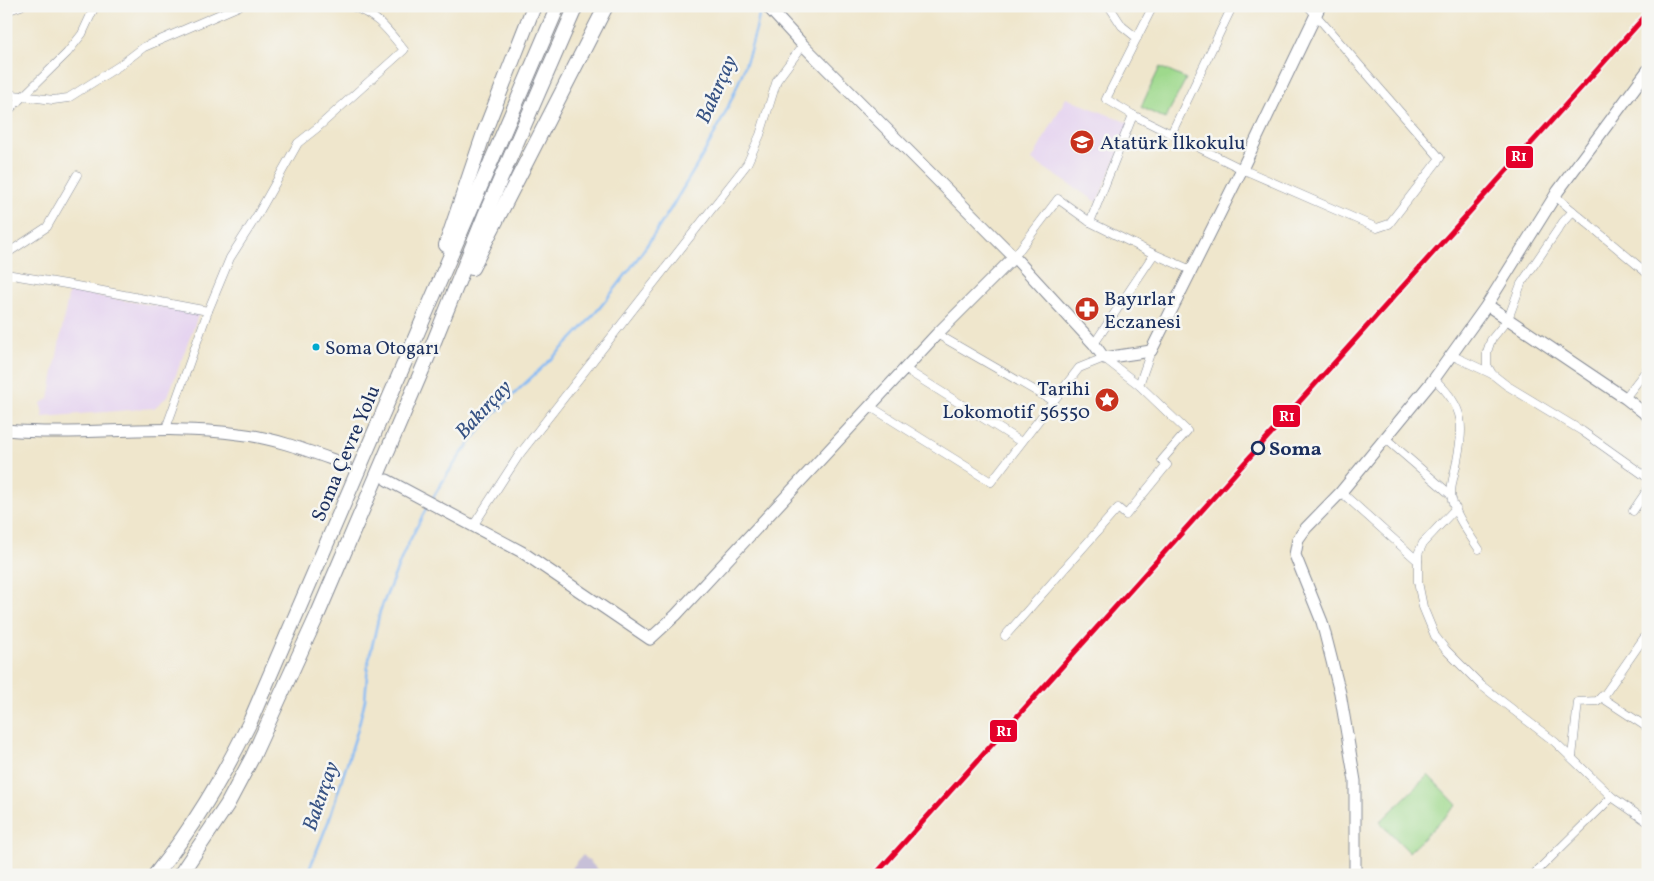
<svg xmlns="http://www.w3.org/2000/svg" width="1654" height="881" viewBox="0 0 1654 881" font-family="Vollkorn,serif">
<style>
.built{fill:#e5d3f0}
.industrial{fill:#c7c0d8}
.green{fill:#9ed98c;stroke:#5c8475}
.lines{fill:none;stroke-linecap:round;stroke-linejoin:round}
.stream{stroke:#86bbf5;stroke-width:2.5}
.minor-casing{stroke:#858a95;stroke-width:9}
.secondary-casing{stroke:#858a95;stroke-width:13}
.trunk-casing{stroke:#858a95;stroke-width:16}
.minor{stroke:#fff;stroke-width:8}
.secondary{stroke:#fff;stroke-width:11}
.trunk{stroke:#fff;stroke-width:14}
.rail-1-casing{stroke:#f6f6f2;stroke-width:9}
.rail-1{stroke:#e4002b;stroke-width:5}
.bus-dot{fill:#00a9ce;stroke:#f6f6f2;stroke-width:2}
.stop-dot{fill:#f6f6f2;stroke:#1b2f5e;stroke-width:2.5}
.labels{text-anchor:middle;stroke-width:5;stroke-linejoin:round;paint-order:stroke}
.bus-label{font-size:19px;fill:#1b2f5e;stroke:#f6f6f2;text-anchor:start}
.poi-label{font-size:20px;fill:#1b2f5e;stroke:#f6f6f2;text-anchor:start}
.stop-label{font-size:20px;font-weight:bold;fill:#1b2f5e;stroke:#f6f6f2;text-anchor:start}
.street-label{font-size:20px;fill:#1b2f5e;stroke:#f6f6f2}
.water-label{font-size:21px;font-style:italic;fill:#365284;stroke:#f6f6f2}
.line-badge{stroke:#f6f6f2;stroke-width:2}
.badge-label{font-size:14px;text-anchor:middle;font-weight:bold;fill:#fff}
</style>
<rect width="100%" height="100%" fill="#f6f6f2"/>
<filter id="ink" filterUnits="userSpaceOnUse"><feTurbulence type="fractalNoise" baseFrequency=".02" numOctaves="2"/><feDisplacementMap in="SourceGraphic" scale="10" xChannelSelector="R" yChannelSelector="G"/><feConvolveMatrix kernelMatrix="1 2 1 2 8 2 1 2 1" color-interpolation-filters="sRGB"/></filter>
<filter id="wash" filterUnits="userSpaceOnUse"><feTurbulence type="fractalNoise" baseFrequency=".0096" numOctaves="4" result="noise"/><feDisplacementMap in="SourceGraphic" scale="20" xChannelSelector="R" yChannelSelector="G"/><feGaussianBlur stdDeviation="1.12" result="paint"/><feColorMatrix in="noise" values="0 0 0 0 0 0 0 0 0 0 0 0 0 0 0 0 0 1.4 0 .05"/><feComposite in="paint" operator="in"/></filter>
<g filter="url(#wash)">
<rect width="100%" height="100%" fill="#efe6cc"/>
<g class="built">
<path d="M 1066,98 L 1131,124 L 1097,202 L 1032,160 Z"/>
<path d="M 69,291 L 199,313 L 168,396 L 154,408 L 43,417 L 41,403 L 49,399 Z"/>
</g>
<path class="industrial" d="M 583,855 L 603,875 L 566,875 Z"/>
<g class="green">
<path d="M 1160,67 L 1186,79 L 1165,119 L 1141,107 Z"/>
<path d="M 1428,775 L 1457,805 L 1409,852 L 1380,822 Z"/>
</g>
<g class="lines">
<g class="stream">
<path d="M 431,501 C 451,466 475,433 504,404 C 529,378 558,355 582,328 C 624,282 657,233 688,180 C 721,126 750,69 761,6"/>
<path d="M 307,875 L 329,820 L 357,732 L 365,700 L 368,664 L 380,611 L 404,552 L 428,505"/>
</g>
</g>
</g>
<g filter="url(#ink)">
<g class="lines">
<defs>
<g id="minor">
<path d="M 1109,6 L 1122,26 L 1137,38"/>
<path d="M 6,11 L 21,6"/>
<path d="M 6,94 L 53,100 L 68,98 L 119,66 L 144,47 L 239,6"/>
<path d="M 6,113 L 67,53 L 82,34 L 95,6"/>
<path d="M 1133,115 L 1106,99 L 1153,6"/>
<path d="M 1172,132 L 1231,9 L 1228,6"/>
<path d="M 1555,196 L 1648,274"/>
<path d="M 1573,211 L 1563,222 L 1521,284 L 1508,319 L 1491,340 L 1487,352 L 1487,365 L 1492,374 L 1506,385 L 1582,431 L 1648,478"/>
<path d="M 1090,222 L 1133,115 L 1242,169 L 1377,228 L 1389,224 L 1440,158 L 1308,6"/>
<path d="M 6,254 L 47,227 L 77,175"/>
<path d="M 1014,257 L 1058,199 L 1090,222 L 1154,254"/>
<path d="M 6,274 L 66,284 L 208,311"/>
<path d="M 937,334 L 1053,401"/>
<path d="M 1094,344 L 1154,254 L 1191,270"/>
<path d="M 1451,355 L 1492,374"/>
<path d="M 905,369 L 1021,442"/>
<path d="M 1434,379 C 1466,408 1464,426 1456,466 C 1454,475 1451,485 1451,493 C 1451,509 1470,536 1479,549"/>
<path d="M 1625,398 L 1648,368"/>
<path d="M 871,407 L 991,482 L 1079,368 L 1104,358 L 1139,385 L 1151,351"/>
<path d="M 165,431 L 208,311 L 230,258 L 258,214 L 298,143 L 317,128 L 404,50 C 386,28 379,17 352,6"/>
<path d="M 1385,438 L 1451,495"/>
<path d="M 1341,492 L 1418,561"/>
<path d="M 1456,508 L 1423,543 L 1418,554 L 1418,582 L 1423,607 L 1435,636 L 1446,650 L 1482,686 L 1555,742 L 1612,797 L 1648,822"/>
<path d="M 1633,511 L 1648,489"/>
<path d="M 473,526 L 519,455 L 747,164 L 760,135 L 777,80 L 803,45"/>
<path d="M 1005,636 L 1118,508 L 1126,515 L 1167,465 L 1162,460 L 1187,431 L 1139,385"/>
<path d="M 1601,697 L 1645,726 L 1648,725"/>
<path d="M 1572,757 L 1578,702 L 1597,701 L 1605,694 L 1648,632"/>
<path d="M 1533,875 L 1612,797"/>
</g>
<g id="secondary">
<path d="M 767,6 L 803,45 L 1014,257 L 1094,344 L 1104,358 L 1151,351 L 1242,169 L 1320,6"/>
<path d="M 1487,305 L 1625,398 L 1648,416"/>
<path d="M 6,430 C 83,437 162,423 239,434 C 276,438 311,452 345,464"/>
<path d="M 387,480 L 522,552 L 650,639 L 676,615 L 937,334 L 1014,257"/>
<path d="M 1355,875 L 1355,781 L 1340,693 L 1322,622 L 1295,555 L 1298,539 L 1306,528 L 1341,492 L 1434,379 L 1487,305 L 1558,191 L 1648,70"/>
</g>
<g id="trunk">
<path d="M 446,245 L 484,133 L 534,6"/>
<path d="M 472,268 L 606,6"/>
<path d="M 155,875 C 194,826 221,780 249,724 L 558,6"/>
<path d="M 180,875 L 227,805 L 253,756 L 317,616 L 431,349 L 485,215 L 576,6"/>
</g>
</defs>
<use href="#minor" class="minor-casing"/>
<use href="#secondary" class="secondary-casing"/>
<use href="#trunk" class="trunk-casing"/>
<use href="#minor" class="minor"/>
<use href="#secondary" class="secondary"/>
<use href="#trunk" class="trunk"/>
<defs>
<path id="rail-1" d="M 875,875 L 1648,13"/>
</defs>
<use href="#rail-1" class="rail-1-casing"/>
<use href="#rail-1" class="rail-1"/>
</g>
</g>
<defs>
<symbol id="school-disc" viewBox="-11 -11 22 22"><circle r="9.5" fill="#c8321e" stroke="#f6f6f2"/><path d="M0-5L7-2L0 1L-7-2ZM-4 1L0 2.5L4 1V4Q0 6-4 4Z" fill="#fff"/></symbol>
<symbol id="pharmacy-disc" viewBox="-11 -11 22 22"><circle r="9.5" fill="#c8321e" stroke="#f6f6f2"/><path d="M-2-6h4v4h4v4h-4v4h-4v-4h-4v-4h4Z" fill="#fff"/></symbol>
<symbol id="sight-disc" viewBox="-11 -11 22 22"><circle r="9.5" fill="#c8321e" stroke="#f6f6f2"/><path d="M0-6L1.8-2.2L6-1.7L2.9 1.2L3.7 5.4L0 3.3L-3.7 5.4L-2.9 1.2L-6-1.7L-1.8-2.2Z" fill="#fff"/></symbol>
</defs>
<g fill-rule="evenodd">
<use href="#school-disc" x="1068" y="128" width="28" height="28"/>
<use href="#pharmacy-disc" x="1073" y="295" width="28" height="28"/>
<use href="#sight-disc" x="1093" y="386" width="28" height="28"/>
</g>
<circle class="bus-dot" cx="316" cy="347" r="4.5"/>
<circle class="stop-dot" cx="1258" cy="448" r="6"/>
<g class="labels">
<g class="bus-label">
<text x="325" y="354">Soma Otogarı</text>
</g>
<g class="poi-label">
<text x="1100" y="149">Atatürk İlkokulu</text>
<text x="1104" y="305">Bayırlar<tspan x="1104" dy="23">Eczanesi</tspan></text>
<text x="1090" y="395" text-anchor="end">Tarihi<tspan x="1090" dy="23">Lokomotif 56550</tspan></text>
</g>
<g class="stop-label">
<text x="1269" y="455">Soma</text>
</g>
<g class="street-label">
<text transform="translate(345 453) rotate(-67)" y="7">Soma Çevre Yolu</text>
</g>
<g class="water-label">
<text transform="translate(716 89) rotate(-66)" y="7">Bakırçay</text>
<text transform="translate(483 409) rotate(-47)" y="7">Bakırçay</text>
<text transform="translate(320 796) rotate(-71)" y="7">Bakırçay</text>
</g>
</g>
<g class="line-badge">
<rect x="1505" y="145" width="29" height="24" rx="5" fill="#e4002b"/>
<rect x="1272" y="404" width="29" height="24" rx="5" fill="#e4002b"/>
<rect x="989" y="719" width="29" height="24" rx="5" fill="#e4002b"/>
</g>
<g class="badge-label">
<text x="1519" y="161">R1</text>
<text x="1287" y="421">R1</text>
<text x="1004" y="736">R1</text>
</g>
<rect width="1654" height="881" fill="none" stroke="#f6f6f2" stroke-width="25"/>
</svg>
